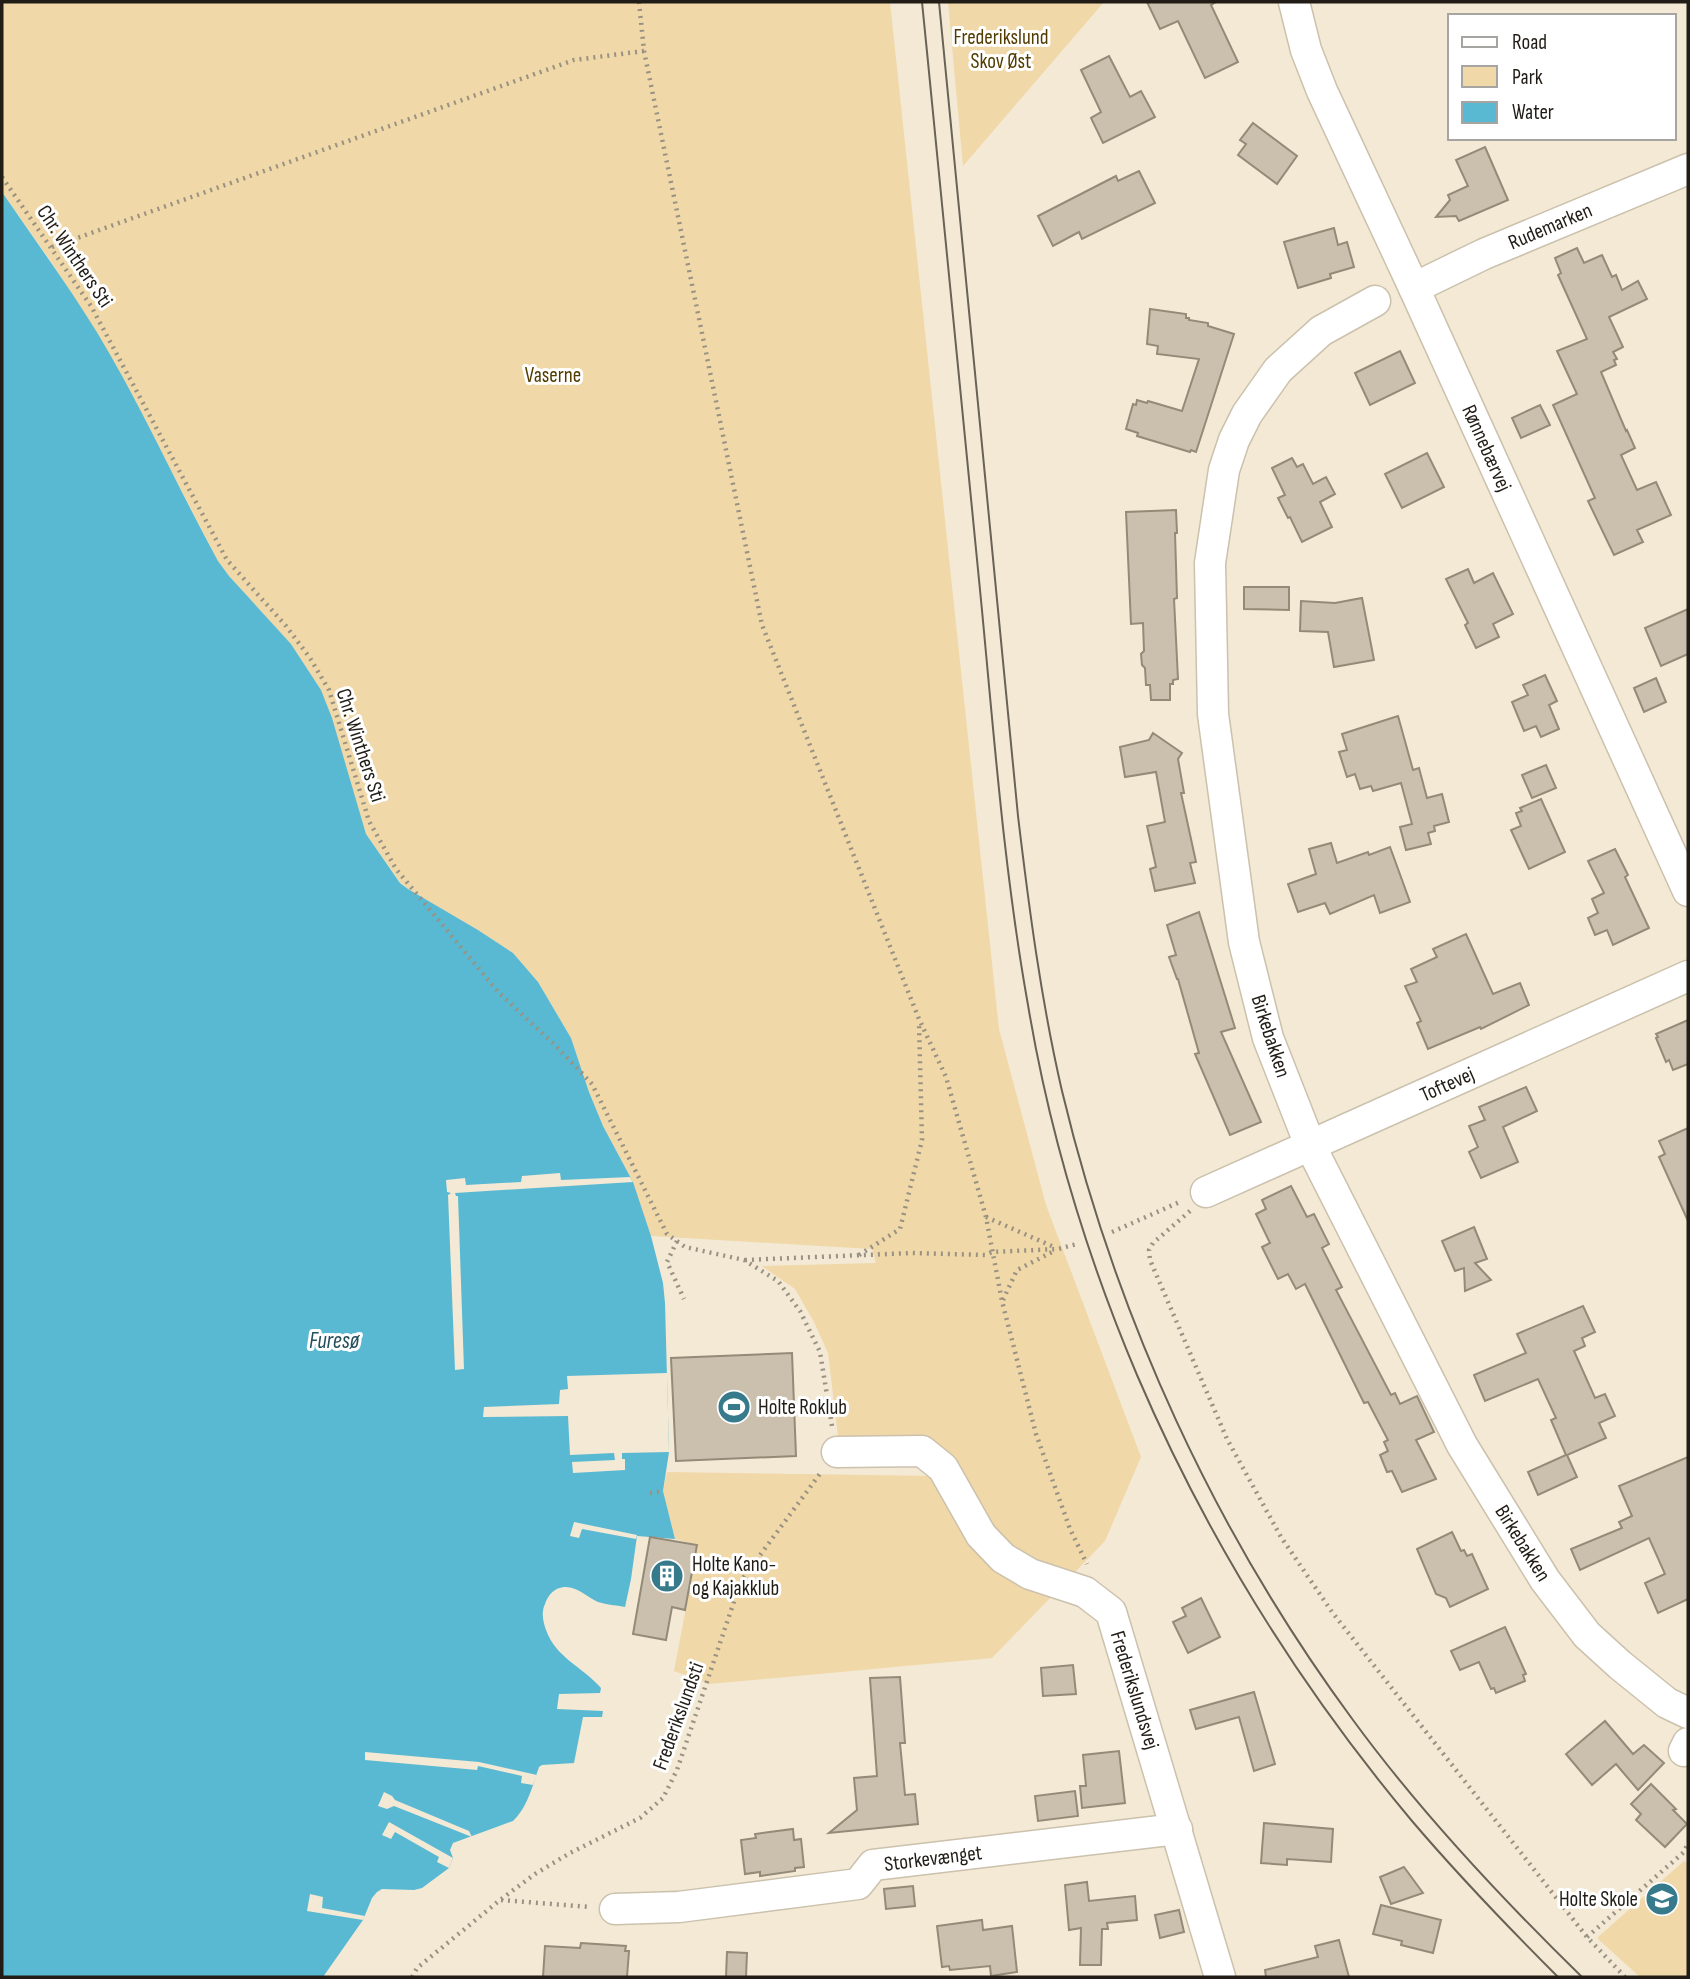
<svg xmlns="http://www.w3.org/2000/svg" width="1690" height="1979" viewBox="0 0 1690 1979" font-family="'Sofia Sans Condensed',sans-serif">
<style>
.green{fill:#f0d8a8}
.water{fill:#59b9d2}
.pier{fill:#f3e9d5}
.building{fill:#cbc0ad;stroke:#938a77;stroke-width:2}
.lines{fill:none;stroke-linecap:round;stroke-linejoin:round}
.minor-casing{stroke:#cbc1ad;stroke-width:33}
.path{stroke:#999283;stroke-width:4.5;stroke-dasharray:2 5;stroke-linecap:butt}
.minor{stroke:#fff;stroke-width:30}
.tram{stroke:#686257;stroke-width:2}
.labels{text-anchor:middle;stroke-width:6;stroke-linejoin:round;paint-order:stroke}
.park-label{font-size:21px;fill:#533c00;stroke:#fff}
.street-label{font-size:21px;fill:#211d16;stroke:#fff}
.poi-label{font-size:21px;fill:#211d16;stroke:#fff;text-anchor:start}
.water-label{font-size:23px;font-style:italic;fill:#25505b;stroke:#fff}
</style>
<rect width="100%" height="100%" fill="#f3e9d5"/>
<g class="green">
<path d="M 2,2 L 890,2 L 999,1029 L 1046,1205 L 1141,1457 L 1105,1541 L 992,1658 L 709,1684 L 674,1671 L 698,1545 L 675,1539 L 663,1491 L 667,1472 L 937,1476 L 928,1443 L 839,1444 L 828,1353 L 814,1322 L 795,1289 L 762,1266 L 876,1263 L 872,1249 L 651,1236 L 630,1176 L 603,1126 L 589,1092 L 571,1038 L 538,982 L 513,953 L 478,930 L 408,889 L 400,882 L 366,834 L 321,690 L 291,644 L 229,576 L 218,561 L 146,422 L 98,335 L 50,260 L 2,192 Z"/>
<path d="M 948,2 L 1104,2 L 963,166 Z"/>
<path d="M 1684,1861 L 1688,1863 L 1688,1977 L 1640,1977 L 1597,1938 Z"/>
</g>
<path class="water" d="M 2,192 C 34,239 68,285 98,334 C 142,407 177,486 218,561 L 229,576 L 291,644 L 321,690 L 332,718 L 366,834 L 400,883 L 408,889 L 478,930 L 513,953 L 538,982 L 571,1038 L 589,1092 L 603,1126 L 633,1182 L 651,1236 L 663,1283 L 665,1303 L 669,1452 L 663,1491 L 675,1539 L 637,1536 L 631,1579 L 625,1607 C 616,1605 607,1605 598,1602 C 587,1597 577,1586 564,1587 C 554,1588 548,1595 545,1604 C 541,1612 543,1622 546,1630 C 556,1658 583,1667 601,1688 L 600,1693 L 559,1694 L 557,1709 L 603,1711 L 602,1717 L 583,1717 L 574,1763 L 542,1765 L 539,1767 C 533,1785 527,1808 513,1821 L 453,1843 L 450,1850 L 453,1858 L 449,1868 L 422,1888 L 414,1890 L 382,1889 L 377,1892 L 372,1898 L 363,1920 L 323,1977 L 2,1977 Z"/>
<g class="pier">
<path d="M 560,1173 L 561,1180 L 630,1177 L 633,1182 L 455,1193 L 456,1196 L 458,1196 L 464,1369 L 455,1370 L 448,1195 L 451,1193 L 447,1192 L 446,1180 L 465,1178 L 466,1185 L 521,1182 L 522,1176 Z"/>
<path d="M 667,1373 L 669,1452 L 622,1453 L 622,1459 L 625,1459 L 625,1470 L 573,1473 L 572,1462 L 615,1460 L 614,1453 L 570,1455 L 568,1416 L 483,1417 L 484,1407 L 559,1404 L 560,1390 L 568,1389 L 567,1376 Z"/>
<path d="M 574,1522 L 637,1535 L 636,1539 L 582,1529 L 579,1538 L 570,1536 Z"/>
<path d="M 365,1752 L 479,1762 L 537,1775 L 533,1785 L 521,1783 L 522,1776 L 478,1766 L 477,1770 L 365,1760 Z"/>
<path d="M 384,1792 L 392,1796 L 395,1800 L 469,1831 L 472,1837 L 394,1806 L 387,1809 L 378,1806 Z"/>
<path d="M 389,1822 L 453,1858 L 449,1868 L 437,1862 L 439,1857 L 395,1832 L 391,1839 L 382,1835 Z"/>
<path d="M 310,1894 L 323,1897 L 322,1908 L 365,1916 L 363,1920 L 307,1911 Z"/>
</g>
<g class="building">
<path d="M 1147,2 L 1216,2 L 1211,5 L 1238,62 L 1205,78 L 1178,21 L 1160,29 Z"/>
<path d="M 1109,56 L 1130,97 L 1141,91 L 1155,117 L 1103,143 L 1091,118 L 1101,112 L 1081,70 Z"/>
<path d="M 1253,123 L 1297,156 L 1277,184 L 1238,155 L 1246,144 L 1240,140 Z"/>
<path d="M 1485,147 L 1508,200 L 1459,221 L 1456,216 L 1436,217 L 1450,200 L 1448,195 L 1468,186 L 1456,160 Z"/>
<path d="M 1139,171 L 1155,203 L 1082,239 L 1079,232 L 1053,246 L 1038,216 L 1116,176 L 1118,181 Z"/>
<path d="M 1334,228 L 1338,245 L 1347,242 L 1354,267 L 1330,274 L 1331,278 L 1298,288 L 1284,242 Z"/>
<path d="M 1577,248 L 1584,263 L 1602,255 L 1612,277 L 1616,275 L 1622,290 L 1638,281 L 1647,299 L 1609,317 L 1623,347 L 1613,352 L 1617,359 L 1614,360 L 1616,365 L 1601,372 L 1626,431 L 1627,430 L 1635,448 L 1621,455 L 1637,490 L 1656,482 L 1671,515 L 1637,530 L 1643,542 L 1614,555 L 1588,501 L 1595,498 L 1553,405 L 1577,394 L 1557,351 L 1587,339 L 1558,275 L 1561,273 L 1555,258 Z"/>
<path d="M 1150,309 L 1186,314 L 1186,318 L 1189,318 L 1189,320 L 1208,323 L 1208,326 L 1234,334 L 1196,452 L 1191,450 L 1190,452 L 1137,436 L 1138,433 L 1126,429 L 1133,404 L 1136,405 L 1137,400 L 1147,403 L 1148,401 L 1182,411 L 1199,359 L 1157,354 L 1158,346 L 1147,344 Z"/>
<path d="M 1400,351 L 1415,383 L 1370,405 L 1355,373 Z"/>
<path d="M 1540,405 L 1550,425 L 1521,438 L 1512,418 Z"/>
<path d="M 1427,453 L 1444,487 L 1402,508 L 1385,474 Z"/>
<path d="M 1292,458 L 1297,467 L 1303,464 L 1313,484 L 1326,477 L 1335,494 L 1320,502 L 1332,527 L 1302,542 L 1290,517 L 1288,518 L 1278,498 L 1285,495 L 1272,468 Z"/>
<path d="M 1176,510 L 1177,533 L 1175,533 L 1177,598 L 1174,599 L 1178,679 L 1173,680 L 1173,684 L 1170,684 L 1170,700 L 1151,700 L 1150,685 L 1146,685 L 1145,668 L 1142,665 L 1141,654 L 1144,651 L 1143,623 L 1131,624 L 1126,512 Z"/>
<path d="M 1468,569 L 1474,583 L 1493,573 L 1513,614 L 1493,624 L 1499,637 L 1476,648 L 1465,625 L 1468,623 L 1446,579 Z"/>
<path d="M 1244,587 L 1289,587 L 1289,610 L 1244,609 Z"/>
<path d="M 1362,598 L 1374,660 L 1334,667 L 1328,632 L 1300,631 L 1301,601 L 1335,603 Z"/>
<path d="M 1688,609 L 1688,654 L 1661,666 L 1645,628 Z"/>
<path d="M 1545,675 L 1557,701 L 1549,705 L 1559,729 L 1541,737 L 1536,726 L 1524,731 L 1512,702 L 1528,695 L 1523,685 Z"/>
<path d="M 1656,678 L 1666,702 L 1644,712 L 1634,688 Z"/>
<path d="M 1398,716 L 1413,770 L 1419,768 L 1427,798 L 1442,794 L 1449,822 L 1434,826 L 1435,831 L 1428,833 L 1431,844 L 1406,850 L 1400,827 L 1412,824 L 1401,783 L 1373,791 L 1371,786 L 1360,789 L 1355,774 L 1347,777 L 1339,752 L 1347,750 L 1342,734 Z"/>
<path d="M 1153,733 L 1182,753 L 1178,759 L 1184,793 L 1181,793 L 1196,862 L 1190,863 L 1195,883 L 1155,891 L 1150,869 L 1156,867 L 1147,826 L 1165,822 L 1156,772 L 1125,777 L 1120,747 L 1149,740 Z"/>
<path d="M 1546,765 L 1556,788 L 1532,798 L 1522,775 Z"/>
<path d="M 1541,799 L 1565,852 L 1529,869 L 1511,830 L 1521,826 L 1516,813 L 1522,811 L 1520,808 Z"/>
<path d="M 1331,843 L 1337,863 L 1368,852 L 1369,855 L 1390,847 L 1410,902 L 1380,913 L 1374,895 L 1330,914 L 1325,903 L 1298,912 L 1288,884 L 1316,874 L 1309,849 Z"/>
<path d="M 1615,849 L 1628,875 L 1625,877 L 1649,928 L 1613,945 L 1607,930 L 1595,935 L 1588,918 L 1598,913 L 1592,899 L 1604,893 L 1588,861 Z"/>
<path d="M 1199,912 L 1235,1028 L 1221,1032 L 1261,1122 L 1230,1135 L 1195,1054 L 1199,1053 L 1178,979 L 1177,979 L 1169,957 L 1176,955 L 1167,925 Z"/>
<path d="M 1466,934 L 1493,994 L 1520,983 L 1529,1005 L 1481,1029 L 1480,1027 L 1428,1049 L 1417,1023 L 1421,1021 L 1405,986 L 1417,982 L 1411,969 L 1437,957 L 1433,949 Z"/>
<path d="M 1688,1020 L 1688,1064 L 1673,1070 L 1669,1060 L 1666,1062 L 1656,1038 L 1658,1037 L 1656,1034 Z"/>
<path d="M 1526,1087 L 1537,1111 L 1503,1127 L 1518,1162 L 1481,1178 L 1469,1152 L 1478,1147 L 1469,1126 L 1485,1120 L 1479,1107 Z"/>
<path d="M 1688,1128 L 1688,1221 L 1659,1157 L 1665,1154 L 1659,1141 Z"/>
<path d="M 1291,1186 L 1307,1217 L 1314,1214 L 1329,1244 L 1322,1248 L 1342,1287 L 1336,1290 L 1391,1395 L 1395,1393 L 1400,1404 L 1417,1396 L 1434,1432 L 1416,1440 L 1436,1479 L 1402,1492 L 1392,1471 L 1387,1472 L 1380,1455 L 1388,1451 L 1384,1442 L 1388,1440 L 1368,1402 L 1364,1403 L 1305,1284 L 1296,1289 L 1288,1274 L 1278,1279 L 1262,1247 L 1270,1243 L 1256,1214 L 1266,1209 L 1262,1200 Z"/>
<path d="M 1474,1227 L 1487,1259 L 1475,1263 L 1491,1280 L 1465,1291 L 1464,1268 L 1455,1271 L 1442,1241 Z"/>
<path d="M 1583,1306 L 1595,1332 L 1582,1338 L 1585,1346 L 1574,1351 L 1595,1398 L 1605,1394 L 1615,1416 L 1599,1423 L 1606,1438 L 1567,1455 L 1577,1477 L 1538,1495 L 1528,1472 L 1566,1455 L 1551,1420 L 1556,1418 L 1538,1379 L 1485,1401 L 1474,1375 L 1526,1353 L 1517,1334 Z"/>
<path d="M 792,1353 L 796,1456 L 676,1461 L 671,1358 Z"/>
<path d="M 1688,1457 L 1688,1599 L 1658,1613 L 1645,1583 L 1665,1574 L 1649,1538 L 1580,1570 L 1571,1549 L 1622,1528 L 1619,1522 L 1632,1516 L 1619,1486 Z"/>
<path d="M 1452,1532 L 1461,1551 L 1464,1550 L 1467,1556 L 1472,1554 L 1488,1589 L 1450,1607 L 1446,1598 L 1436,1594 L 1417,1549 Z"/>
<path d="M 650,1537 L 697,1545 L 685,1610 L 672,1607 L 666,1640 L 633,1634 Z"/>
<path d="M 1201,1598 L 1220,1637 L 1188,1653 L 1173,1622 L 1186,1616 L 1182,1608 Z"/>
<path d="M 1505,1627 L 1526,1674 L 1523,1675 L 1525,1681 L 1496,1693 L 1494,1688 L 1491,1689 L 1479,1662 L 1460,1670 L 1451,1651 Z"/>
<path d="M 1073,1665 L 1076,1694 L 1043,1696 L 1041,1668 Z"/>
<path d="M 900,1677 L 905,1743 L 900,1743 L 905,1795 L 915,1794 L 918,1824 L 829,1833 L 857,1810 L 854,1778 L 877,1776 L 870,1678 Z"/>
<path d="M 1254,1692 L 1275,1764 L 1254,1771 L 1239,1717 L 1196,1729 L 1190,1710 Z"/>
<path d="M 1605,1721 L 1633,1754 L 1644,1745 L 1664,1763 L 1638,1790 L 1616,1764 L 1592,1785 L 1566,1754 Z"/>
<path d="M 1119,1751 L 1125,1803 L 1082,1808 L 1080,1786 L 1086,1786 L 1083,1755 Z"/>
<path d="M 1651,1784 L 1676,1809 L 1673,1810 L 1687,1824 L 1665,1847 L 1636,1820 L 1641,1814 L 1631,1804 Z"/>
<path d="M 1075,1791 L 1078,1816 L 1038,1821 L 1035,1796 Z"/>
<path d="M 1264,1823 L 1333,1829 L 1331,1862 L 1287,1859 L 1287,1865 L 1261,1863 Z"/>
<path d="M 793,1829 L 794,1840 L 801,1839 L 804,1867 L 795,1868 L 795,1871 L 760,1876 L 760,1872 L 745,1874 L 741,1840 L 756,1838 L 755,1834 Z"/>
<path d="M 1404,1867 L 1423,1893 L 1391,1904 L 1380,1877 Z"/>
<path d="M 1087,1882 L 1089,1901 L 1135,1896 L 1137,1920 L 1107,1923 L 1108,1929 L 1102,1929 L 1101,1965 L 1080,1965 L 1081,1928 L 1069,1930 L 1065,1885 Z"/>
<path d="M 913,1886 L 915,1906 L 886,1909 L 884,1889 Z"/>
<path d="M 1381,1905 L 1441,1920 L 1433,1953 L 1401,1945 L 1402,1941 L 1373,1934 Z"/>
<path d="M 1179,1910 L 1184,1932 L 1160,1938 L 1155,1915 Z"/>
<path d="M 982,1920 L 983,1930 L 1012,1926 L 1017,1972 L 991,1976 L 990,1966 L 950,1970 L 949,1966 L 942,1967 L 937,1926 Z"/>
<path d="M 1339,1940 L 1349,1977 L 1266,1977 L 1265,1970 L 1318,1957 L 1315,1946 Z"/>
<path d="M 581,1943 L 626,1946 L 625,1951 L 629,1951 L 627,1977 L 543,1977 L 545,1946 L 580,1948 Z"/>
<path d="M 727,1952 L 747,1953 L 746,1977 L 726,1977 Z"/>
</g>
<g class="lines">
<defs>
<g id="minor">
<path d="M 1294,2 L 1306,50 L 1322,91 L 1414,288 L 1688,891"/>
<path d="M 1414,288 L 1484,254 L 1688,169"/>
<path d="M 1375,301 L 1321,331 L 1278,370 L 1247,414 L 1234,440 L 1224,470 L 1210,563 L 1213,714 L 1244,942 L 1268,1038 L 1310,1145 L 1462,1445 L 1545,1580 L 1587,1635 L 1620,1665 L 1667,1703 L 1688,1713"/>
<path d="M 1206,1192 L 1688,976"/>
<path d="M 837,1452 L 922,1451 L 943,1468 L 981,1535 L 1003,1558 L 1030,1574 L 1085,1592 L 1111,1612 L 1220,1977"/>
<path d="M 1684,1751 L 1688,1743"/>
<path d="M 615,1909 L 679,1907 L 858,1884 L 873,1865 L 1177,1829"/>
</g>
</defs>
<use href="#minor" class="minor-casing"/>
<g class="path">
<path d="M 639,2 L 644,51 L 762,625 L 919,1019 L 946,1077 L 986,1217 L 1002,1301 L 1036,1434 L 1070,1529 L 1087,1564"/>
<path d="M 2,177 L 91,306 L 227,560 L 286,626 L 310,658 L 329,690 L 369,821 L 396,869 L 499,993 L 555,1045 L 592,1084 L 667,1234 L 685,1247 L 744,1260 L 778,1281 L 800,1311 L 820,1352 L 832,1426"/>
<path d="M 52,247 L 574,60 L 644,51"/>
<path d="M 1190,1211 L 1153,1243 L 1149,1250 L 1150,1260 L 1227,1439 L 1281,1537 L 1332,1612 L 1587,1937 L 1625,1977"/>
<path d="M 986,1217 L 1054,1247"/>
<path d="M 1112,1232 L 1182,1201"/>
<path d="M 677,1241 L 667,1262 L 684,1299"/>
<path d="M 859,1255 L 900,1229 L 922,1140 L 919,1023"/>
<path d="M 745,1260 L 912,1253 L 985,1255 L 992,1252 L 1058,1249 L 1077,1244"/>
<path d="M 1003,1300 L 1017,1270 L 1054,1251"/>
<path d="M 650,1493 L 663,1491"/>
<path d="M 501,1900 L 590,1907"/>
<path d="M 1587,1937 L 1684,1852 L 1688,1843"/>
<path d="M 412,1977 L 417,1968 L 500,1900 L 535,1874 L 570,1853 L 640,1818 L 663,1798 L 677,1770 L 741,1581 L 822,1471"/>
</g>
<use href="#minor" class="minor"/>
<g class="tram">
<path d="M 922,2 C 942,201 961,400 981,600 C 994,735 1004,871 1028,1005 C 1049,1131 1087,1257 1137,1375 C 1206,1536 1299,1686 1412,1821 C 1458,1875 1508,1927 1558,1977"/>
<path d="M 939,2 L 1018,816 C 1029,908 1041,1000 1062,1091 C 1116,1317 1215,1533 1353,1720 C 1421,1813 1500,1897 1582,1977"/>
</g>
</g>
<defs>
<symbol id="stadium-disc" viewBox="-11 -11 22 22"><circle r="9.5" fill="#377a8b" stroke="#fff"/><path d="M0-5a6.5 5 0 1 0 0 10a6.5 5 0 1 0 0-10ZM-3.5-1.8h7v3.6h-7Z" fill="#fff"/></symbol>
<symbol id="building-disc" viewBox="-11 -11 22 22"><circle r="9.5" fill="#377a8b" stroke="#fff"/><path d="M-4-6H4V6H1V3H-1V6H-4ZM-2.5-4.3h1.7v1.8h-1.7ZM.8-4.3h1.7v1.8H.8ZM-2.5-1h1.7V.8h-1.7ZM.8-1h1.7V.8H.8Z" fill="#fff"/></symbol>
<symbol id="school-disc" viewBox="-11 -11 22 22"><circle r="9.5" fill="#377a8b" stroke="#fff"/><path d="M0-5L7-2L0 1L-7-2ZM-4 1L0 2.5L4 1V4Q0 6-4 4Z" fill="#fff"/></symbol>
</defs>
<g fill-rule="evenodd">
<use href="#stadium-disc" x="715" y="1388" width="38" height="38"/>
<use href="#building-disc" x="648" y="1557" width="38" height="38"/>
<use href="#school-disc" x="1643" y="1880" width="38" height="38"/>
</g>
<g class="labels">
<g class="park-label">
<text x="1001" y="44">Frederikslund<tspan x="1001" dy="24">Skov Øst</tspan></text>
<text x="553" y="382">Vaserne</text>
</g>
<g class="street-label">
<text transform="translate(1550 226) rotate(-23)" y="7">Rudemarken</text>
<text transform="translate(75 256) rotate(56)" y="7">Chr. Winthers Sti</text>
<text transform="translate(1487 448) rotate(66)" y="7">Rønnebærvej</text>
<text transform="translate(361 745) rotate(72)" y="7">Chr. Winthers Sti</text>
<text transform="translate(1271 1036) rotate(72)" y="7">Birkebakken</text>
<text transform="translate(1447 1084) rotate(-24)" y="7">Toftevej</text>
<text transform="translate(1523 1543) rotate(58)" y="7">Birkebakken</text>
<text transform="translate(1135 1690) rotate(73)" y="7">Frederikslundsvej</text>
<text transform="translate(678 1716) rotate(-70)" y="7">Frederikslundsti</text>
<text transform="translate(933 1858) rotate(-7)" y="7">Storkevænget</text>
</g>
<g class="poi-label">
<text x="758" y="1414">Holte Roklub</text>
<text x="692" y="1571">Holte Kano-<tspan x="692" dy="24">og Kajakklub</tspan></text>
<text x="1638" y="1906" text-anchor="end">Holte Skole</text>
</g>
<g class="water-label">
<text x="334" y="1348">Furesø</text>
</g>
</g>
<rect width="1690" height="1979" fill="none" stroke="#211d16" stroke-width="7"/>
<rect x="1448" y="14" width="228" height="126" fill="#ffffff" stroke="#a6a5a2" stroke-width="2"/>
<rect x="1462" y="37" width="35" height="10" fill="#ffffff" stroke="#a6a5a2" stroke-width="2"/>
<text x="1512" y="49" font-size="21" fill="#211d16">Road</text>
<rect x="1462" y="66" width="35" height="21" fill="#f0d8a8" stroke="#a6a5a2" stroke-width="2"/>
<text x="1512" y="84" font-size="21" fill="#211d16">Park</text>
<rect x="1462" y="102" width="35" height="21" fill="#59b9d2" stroke="#a6a5a2" stroke-width="2"/>
<text x="1512" y="119" font-size="21" fill="#211d16">Water</text>
</svg>
